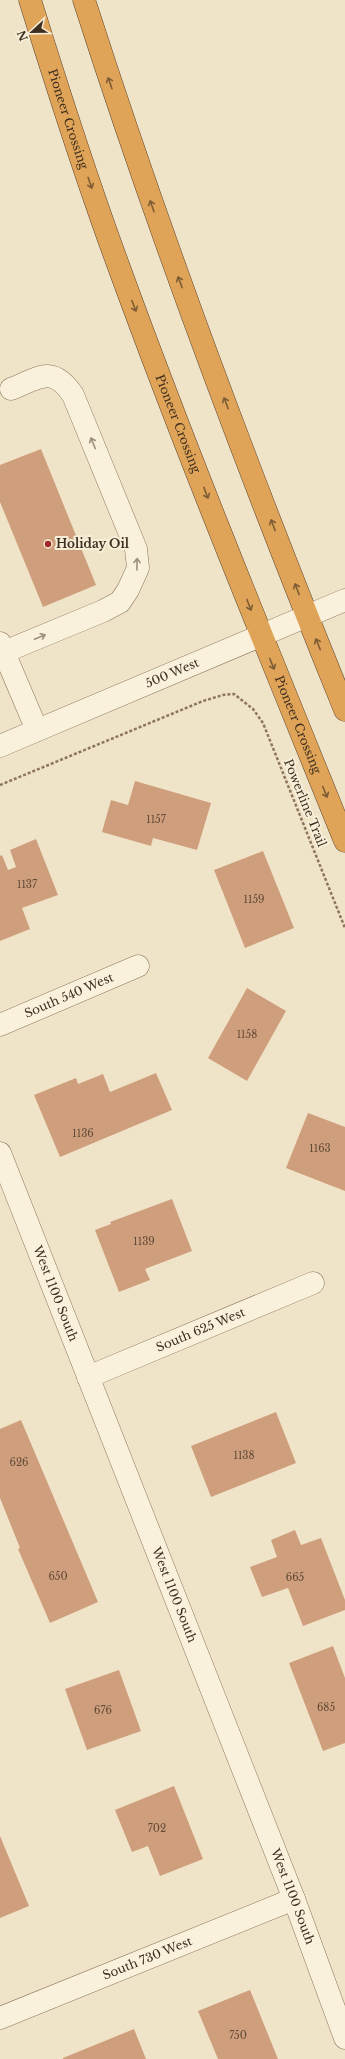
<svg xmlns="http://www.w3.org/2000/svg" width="345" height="2059" viewBox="0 0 345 2059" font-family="'Libre Baskerville',serif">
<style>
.building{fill:#cf9f7d}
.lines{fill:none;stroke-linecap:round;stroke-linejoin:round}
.minor-casing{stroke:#8d765c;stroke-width:23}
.highway-casing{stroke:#5b4430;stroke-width:23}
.path{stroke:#8d765c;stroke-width:2.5;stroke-dasharray:3 2;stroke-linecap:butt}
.minor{stroke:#faf1dc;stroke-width:22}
.highway{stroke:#e0a458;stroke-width:22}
.oneway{stroke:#7e5d36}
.oneway2{stroke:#9c907e}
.poi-dot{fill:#9e2a2b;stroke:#f7eed8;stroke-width:1.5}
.labels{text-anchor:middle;stroke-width:4;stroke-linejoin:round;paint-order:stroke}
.number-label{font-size:10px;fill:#624a37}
.street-label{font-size:12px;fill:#3d2e20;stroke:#f7eed8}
.poi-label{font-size:12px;font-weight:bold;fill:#3d2e20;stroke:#f7eed8;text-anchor:start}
</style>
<rect width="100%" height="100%" fill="#f0e4c8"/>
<g class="building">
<path d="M 41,449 L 96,585 L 43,607 L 0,502 L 0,465 Z"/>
<path d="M 135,781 L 211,803 L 197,850 L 153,838 L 151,846 L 102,832 L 111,800 L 128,805 Z"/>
<path d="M 36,839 L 58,895 L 22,908 L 30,929 L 0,941 L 0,856 L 2,855 L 8,870 L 16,867 L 10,850 Z"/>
<path d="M 263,851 L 294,928 L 245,948 L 214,870 Z"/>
<path d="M 247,988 L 286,1011 L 247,1081 L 208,1058 Z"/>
<path d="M 156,1073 L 172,1110 L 60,1157 L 34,1095 L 76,1078 L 78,1084 L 103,1074 L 110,1092 Z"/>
<path d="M 308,1113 L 345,1127 L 345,1191 L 286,1168 Z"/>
<path d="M 172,1199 L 192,1251 L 145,1269 L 150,1280 L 119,1292 L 95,1230 L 111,1224 L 110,1222 Z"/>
<path d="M 276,1412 L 296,1463 L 211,1497 L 191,1446 Z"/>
<path d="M 21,1420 L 98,1602 L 50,1623 L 18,1549 L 20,1548 L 0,1498 L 0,1429 Z"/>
<path d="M 295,1530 L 301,1545 L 321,1538 L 345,1600 L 345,1610 L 303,1626 L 288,1588 L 262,1597 L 250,1567 L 277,1557 L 271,1540 Z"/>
<path d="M 333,1646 L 345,1678 L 345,1743 L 323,1751 L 289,1663 Z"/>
<path d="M 119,1670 L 141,1731 L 87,1750 L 65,1689 Z"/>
<path d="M 174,1786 L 203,1859 L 160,1876 L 148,1846 L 132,1852 L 115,1810 Z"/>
<path d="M 0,1836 L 29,1906 L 0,1918 Z"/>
<path d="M 250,1990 L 278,2059 L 218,2059 L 198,2011 Z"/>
<path d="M 134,2029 L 146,2059 L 63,2059 L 63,2058 Z"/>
</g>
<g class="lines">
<defs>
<g id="minor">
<path d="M 0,643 L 37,730"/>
<path d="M 4,652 L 103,611 L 120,602 L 128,590 L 138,568 L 136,549 L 73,395 C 52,364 39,378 11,389"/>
<path id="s1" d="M 0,746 L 345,600"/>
<path id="s2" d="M 0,1025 L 138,966"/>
<path id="s3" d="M 0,1153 L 294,1899 L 345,2038"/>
<path id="s4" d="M 88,1377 L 313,1283"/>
<path id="s5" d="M 0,2018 L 294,1899"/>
</g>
<g id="highway">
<path id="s6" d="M 30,0 C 58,90 87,181 120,270 C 190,462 268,651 345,841"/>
<path d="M 84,0 C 161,240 250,476 345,710"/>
</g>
</defs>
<use href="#minor" class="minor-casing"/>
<use href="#highway" class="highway-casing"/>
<path class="path" d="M 0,785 L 203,701 L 223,695 L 234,694 L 253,709 L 263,723 L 345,928"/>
<use href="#minor" class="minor"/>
<use href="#highway" class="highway"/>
</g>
<defs><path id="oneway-shaft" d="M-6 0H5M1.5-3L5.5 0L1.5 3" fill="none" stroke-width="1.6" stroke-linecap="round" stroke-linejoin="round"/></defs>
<g class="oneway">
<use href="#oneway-shaft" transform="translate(110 83) rotate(-109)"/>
<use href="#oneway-shaft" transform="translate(90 183) rotate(71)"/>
<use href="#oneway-shaft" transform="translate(152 206) rotate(-109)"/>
<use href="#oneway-shaft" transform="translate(180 282) rotate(-111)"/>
<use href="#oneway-shaft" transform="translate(134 306) rotate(69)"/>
<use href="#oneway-shaft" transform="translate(226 403) rotate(-111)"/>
<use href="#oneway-shaft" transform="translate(206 493) rotate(69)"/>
<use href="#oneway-shaft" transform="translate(273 525) rotate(-111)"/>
<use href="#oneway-shaft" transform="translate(297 589) rotate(-111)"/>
<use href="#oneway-shaft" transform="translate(249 605) rotate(69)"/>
<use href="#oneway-shaft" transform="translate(318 644) rotate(-112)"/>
<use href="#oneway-shaft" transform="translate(272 664) rotate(68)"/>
<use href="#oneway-shaft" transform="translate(325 792) rotate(68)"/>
</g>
<g class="oneway2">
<use href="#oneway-shaft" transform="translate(93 443) rotate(-112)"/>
<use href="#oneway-shaft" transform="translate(137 564) rotate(-89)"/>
<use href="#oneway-shaft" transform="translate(40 637) rotate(-23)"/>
</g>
<circle class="poi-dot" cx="48" cy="544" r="4"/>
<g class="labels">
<g class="number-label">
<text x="156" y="823">1157</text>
<text x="27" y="888">1137</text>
<text x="254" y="903">1159</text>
<text x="247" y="1038">1158</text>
<text x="83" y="1137">1136</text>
<text x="320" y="1152">1163</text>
<text x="144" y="1245">1139</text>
<text x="244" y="1459">1138</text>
<text x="19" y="1466">626</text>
<text x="58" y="1580">650</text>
<text x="295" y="1581">665</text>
<text x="326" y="1711">685</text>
<text x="103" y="1714">676</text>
<text x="157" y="1832">702</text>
<text x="238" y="2039">750</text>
</g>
<g class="street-label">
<text dy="4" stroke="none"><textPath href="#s6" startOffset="125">Pioneer Crossing</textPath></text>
<text dy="4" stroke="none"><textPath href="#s6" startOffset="449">Pioneer Crossing</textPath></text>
<text dy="4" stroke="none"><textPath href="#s1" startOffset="187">500 West</textPath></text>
<text dy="4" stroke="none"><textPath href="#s6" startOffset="773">Pioneer Crossing</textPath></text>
<text transform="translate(305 803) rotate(68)" y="4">Powerline Trail</text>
<text dy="4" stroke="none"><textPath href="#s2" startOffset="75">South 540 West</textPath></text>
<text dy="4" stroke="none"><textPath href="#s3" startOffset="151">West 1100 South</textPath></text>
<text dy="4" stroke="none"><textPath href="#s4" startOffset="122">South 625 West</textPath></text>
<text dy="4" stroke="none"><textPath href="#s3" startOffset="475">West 1100 South</textPath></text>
<text dy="4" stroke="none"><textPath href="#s3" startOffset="799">West 1100 South</textPath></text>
<text dy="4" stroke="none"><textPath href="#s5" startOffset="159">South 730 West</textPath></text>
</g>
<g class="poi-label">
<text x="56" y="548">Holiday Oil</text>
</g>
</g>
<g transform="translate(32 32) rotate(248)" stroke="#f7eed8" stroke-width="3" paint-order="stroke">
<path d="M0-3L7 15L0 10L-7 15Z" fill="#3d2e20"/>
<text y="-6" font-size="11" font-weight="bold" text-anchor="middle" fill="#3d2e20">N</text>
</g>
</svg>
